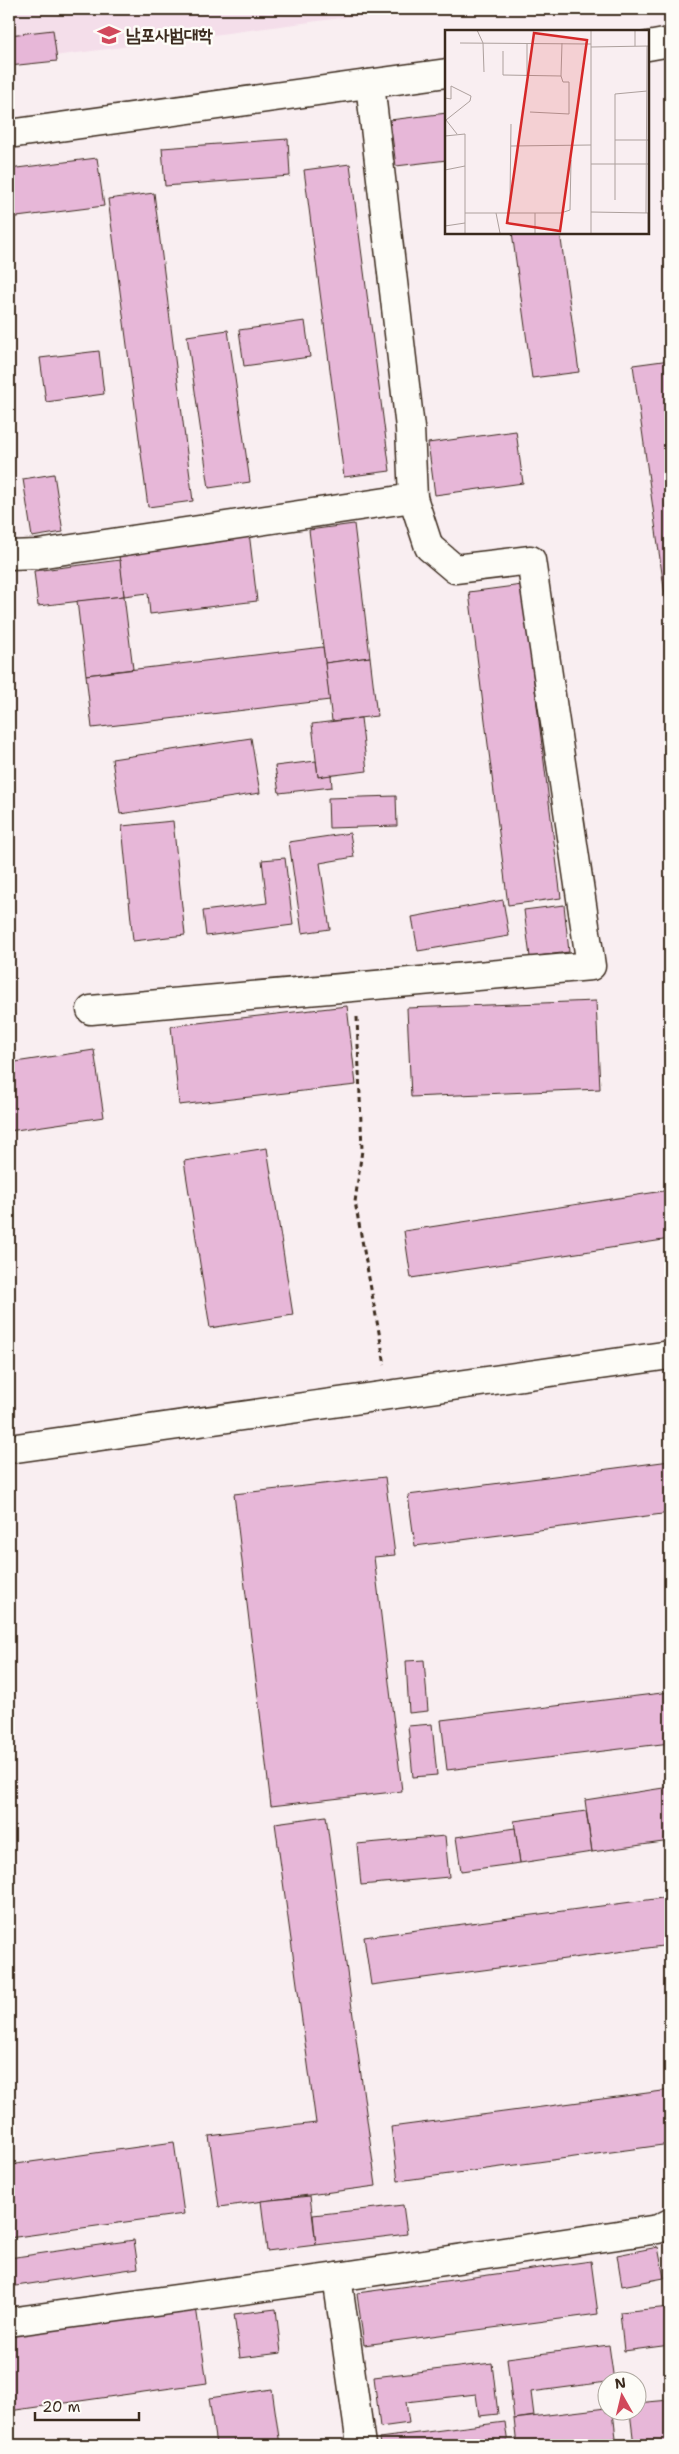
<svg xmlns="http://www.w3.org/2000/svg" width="679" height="2454" viewBox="0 0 679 2454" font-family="'Shantell Sans','Poor Story',sans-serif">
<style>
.built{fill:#f4deea}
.building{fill:#e7b7d8;stroke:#3b2a1e}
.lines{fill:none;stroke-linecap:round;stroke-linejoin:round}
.street-casing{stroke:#3b2a1e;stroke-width:31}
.path{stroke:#3b2a1e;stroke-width:3;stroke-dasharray:5 4;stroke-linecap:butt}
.street{stroke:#fdfcf7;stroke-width:28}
.labels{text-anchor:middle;stroke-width:5;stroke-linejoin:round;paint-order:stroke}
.poi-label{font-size:18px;font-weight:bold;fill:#3b2a1e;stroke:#fdfcf7;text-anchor:start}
.inset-road{fill:none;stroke:#ada09d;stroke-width:1}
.view{fill:#d62828;fill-opacity:0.15;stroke:#d62828;stroke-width:2.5}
.inset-edge{fill:none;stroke:#3b2a1e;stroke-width:2.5}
</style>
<rect width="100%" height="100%" fill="#f9eef1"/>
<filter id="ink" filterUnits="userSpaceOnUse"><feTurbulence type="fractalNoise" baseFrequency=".02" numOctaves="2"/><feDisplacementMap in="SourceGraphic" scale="10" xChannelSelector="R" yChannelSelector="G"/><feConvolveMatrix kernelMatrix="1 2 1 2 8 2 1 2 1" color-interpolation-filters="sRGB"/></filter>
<g filter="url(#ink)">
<path class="built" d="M 9,9 L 409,9 L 9,62 Z"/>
<g class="building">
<path d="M 53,30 L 57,61 L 9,66 L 9,35 Z"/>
<path d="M 447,113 L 447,160 L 396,166 L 390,120 Z"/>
<path d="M 288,139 L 290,176 L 165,186 L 162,148 Z"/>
<path d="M 97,158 L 104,206 L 9,218 L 9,169 Z"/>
<path d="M 350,164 L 390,471 L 344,477 L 304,170 Z"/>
<path d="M 154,193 L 193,501 L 148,507 L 108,199 Z"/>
<path d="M 512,232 L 560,232 L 579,372 L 532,378 Z"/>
<path d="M 305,321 L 310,357 L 244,366 L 239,330 Z"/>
<path d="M 228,330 L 250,482 L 209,488 L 187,336 Z"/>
<path d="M 99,351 L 104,394 L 46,402 L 40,358 Z"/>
<path d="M 670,360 L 670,631 L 633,365 Z"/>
<path d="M 516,431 L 523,483 L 435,495 L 428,443 Z"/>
<path d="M 54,474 L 63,532 L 32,537 L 23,479 Z"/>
<path d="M 354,524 L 370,657 L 325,663 L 309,530 Z"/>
<path d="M 249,532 L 257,601 L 150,614 L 148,593 L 124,596 L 118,548 Z"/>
<path d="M 120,560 L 124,596 L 38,606 L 34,571 Z"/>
<path d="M 522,585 L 561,898 L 508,905 L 469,592 Z"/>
<path d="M 124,596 L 133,669 L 86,675 L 77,601 Z"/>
<path d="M 323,647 L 330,700 L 92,728 L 86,675 Z"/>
<path d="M 370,657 L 377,716 L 332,721 L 325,663 Z"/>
<path d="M 361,718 L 367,771 L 318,777 L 312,724 Z"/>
<path d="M 251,738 L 260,793 L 120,814 L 112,759 Z"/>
<path d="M 316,761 L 318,777 L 331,775 L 332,787 L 279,793 L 275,766 Z"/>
<path d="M 396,796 L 397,826 L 329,828 L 328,798 Z"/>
<path d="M 173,821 L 185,935 L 133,941 L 122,826 Z"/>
<path d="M 350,833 L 354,857 L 320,863 L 330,929 L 302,933 L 289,842 Z"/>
<path d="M 285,858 L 293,925 L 206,936 L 203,911 L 267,903 L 262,860 Z"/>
<path d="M 503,900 L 509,936 L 418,951 L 412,917 Z"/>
<path d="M 564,905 L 569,952 L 530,957 L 524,910 Z"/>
<path d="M 596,1001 L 600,1089 L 411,1097 L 407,1008 Z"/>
<path d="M 347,1006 L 356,1085 L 179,1105 L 171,1026 Z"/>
<path d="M 94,1050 L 104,1117 L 9,1131 L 9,1063 Z"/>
<path d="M 267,1148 L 293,1315 L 210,1328 L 184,1161 Z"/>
<path d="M 670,1190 L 670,1239 L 411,1278 L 404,1231 Z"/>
<path d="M 670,1461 L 670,1513 L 415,1546 L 408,1495 Z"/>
<path d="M 385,1477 L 395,1555 L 374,1557 L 402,1791 L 271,1806 L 234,1494 Z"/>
<path d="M 424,1660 L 428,1711 L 409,1713 L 406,1661 Z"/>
<path d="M 670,1692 L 670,1743 L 447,1770 L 441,1720 Z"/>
<path d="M 432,1724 L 437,1775 L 413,1777 L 408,1726 Z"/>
<path d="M 670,1787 L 670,1841 L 592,1852 L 585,1800 Z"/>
<path d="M 586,1811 L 592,1852 L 520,1863 L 514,1821 Z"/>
<path d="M 326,1816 L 376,2186 L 219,2207 L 209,2136 L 316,2123 L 275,1823 Z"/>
<path d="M 515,1828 L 520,1863 L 461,1871 L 456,1837 Z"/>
<path d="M 445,1836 L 449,1877 L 361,1885 L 357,1844 Z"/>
<path d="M 670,1897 L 670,1945 L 371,1985 L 364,1937 Z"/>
<path d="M 670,2090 L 670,2144 L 398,2181 L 391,2127 Z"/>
<path d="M 174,2142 L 184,2214 L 9,2238 L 9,2165 Z"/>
<path d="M 310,2196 L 316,2245 L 267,2251 L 261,2201 Z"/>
<path d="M 403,2205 L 407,2234 L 316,2245 L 313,2215 Z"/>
<path d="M 134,2240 L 138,2268 L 9,2287 L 9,2258 Z"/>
<path d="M 658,2247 L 664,2278 L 622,2286 L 617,2255 Z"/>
<path d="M 591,2261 L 598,2314 L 364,2345 L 357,2293 Z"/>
<path d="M 196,2307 L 207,2383 L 9,2411 L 9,2333 Z"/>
<path d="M 670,2307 L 670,2345 L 624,2351 L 620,2312 Z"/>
<path d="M 276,2309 L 281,2353 L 240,2358 L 234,2314 Z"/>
<path d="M 609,2345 L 614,2381 L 531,2392 L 534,2416 L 514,2419 L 507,2358 Z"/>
<path d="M 492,2363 L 498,2414 L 479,2416 L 476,2394 L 406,2402 L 409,2423 L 380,2427 L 374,2377 Z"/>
<path d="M 272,2389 L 280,2445 L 216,2445 L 209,2398 Z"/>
<path d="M 670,2400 L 670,2445 L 634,2445 L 630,2412 L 636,2412 L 636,2403 Z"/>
<path d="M 606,2408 L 606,2412 L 613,2412 L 616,2438 L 555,2445 L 517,2445 L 514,2419 Z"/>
<path d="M 505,2422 L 508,2445 L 380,2445 L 379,2438 Z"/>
</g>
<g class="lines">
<defs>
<g id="street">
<path d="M 648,46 L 670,42"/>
<path d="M 9,134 L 447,73"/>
<path d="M 9,555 L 38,554 L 413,498"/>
<path d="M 91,1010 L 591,966 L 531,560 L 455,569 L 429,547 L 413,498 L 410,428 L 370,84"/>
<path d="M 9,1449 L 670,1355"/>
<path d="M 337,2277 L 361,2445"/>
<path d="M 9,2322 L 337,2277 L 658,2229 L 670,2223"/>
</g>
</defs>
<use href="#street" class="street-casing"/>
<path class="path" d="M 357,1017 L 362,1150 L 355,1202 L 385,1365"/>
<use href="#street" class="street"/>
</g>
</g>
<defs>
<symbol id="university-bare" viewBox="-9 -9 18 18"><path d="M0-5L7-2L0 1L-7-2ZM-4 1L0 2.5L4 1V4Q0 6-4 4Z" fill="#d1495b" stroke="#fdfcf7" stroke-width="2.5" paint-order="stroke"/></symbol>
</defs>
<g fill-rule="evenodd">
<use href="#university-bare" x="93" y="19" width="32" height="32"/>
</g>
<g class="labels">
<g class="poi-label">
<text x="126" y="41">남포사범대학</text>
</g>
</g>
<g transform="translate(445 30)">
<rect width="204" height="204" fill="#f9eef1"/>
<path class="inset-road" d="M 32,0 L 38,13 L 39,42M 146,0 L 146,203M 190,0 L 190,16M 15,13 L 146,14M 146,17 L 204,16M 58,21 L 58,45 L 116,46M 82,46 L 82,13M 0,68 L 6,69 L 6,56 L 26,66 L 25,71 L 1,90 L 12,104M 85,82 L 124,84 L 124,52 L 118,52 L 116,46 L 117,13M 0,106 L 20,104 L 20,203M 170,110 L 203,110M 66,116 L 146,115M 146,134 L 204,134M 0,140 L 20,136M 65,169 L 66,94M 170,170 L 170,64 L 202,61M 146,182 L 204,183M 20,183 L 116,183 L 125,180 L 126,130M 51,183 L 55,203M 90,183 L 90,203M 201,183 L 202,16M 0,196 L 20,193M 203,203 L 203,183"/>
<path class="view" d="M 89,3 L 142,10 L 115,201 L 62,193 Z"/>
<rect width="204" height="204" class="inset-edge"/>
</g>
<rect width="679" height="2454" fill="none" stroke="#fdfcf7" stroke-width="30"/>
<rect x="15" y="15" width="649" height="2424" fill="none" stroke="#3b2a1e" stroke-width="2" filter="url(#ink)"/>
<g transform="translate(622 2396) rotate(352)"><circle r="24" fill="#fdfcf7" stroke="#afa8a0"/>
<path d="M0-4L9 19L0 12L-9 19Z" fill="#d1495b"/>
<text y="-8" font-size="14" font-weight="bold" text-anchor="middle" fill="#3b2a1e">N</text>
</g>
<path d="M35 2412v8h104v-8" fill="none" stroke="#3b2a1e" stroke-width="2.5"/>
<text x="42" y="2412" font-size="15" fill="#3b2a1e" stroke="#fdfcf7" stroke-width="4" paint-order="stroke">20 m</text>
</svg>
